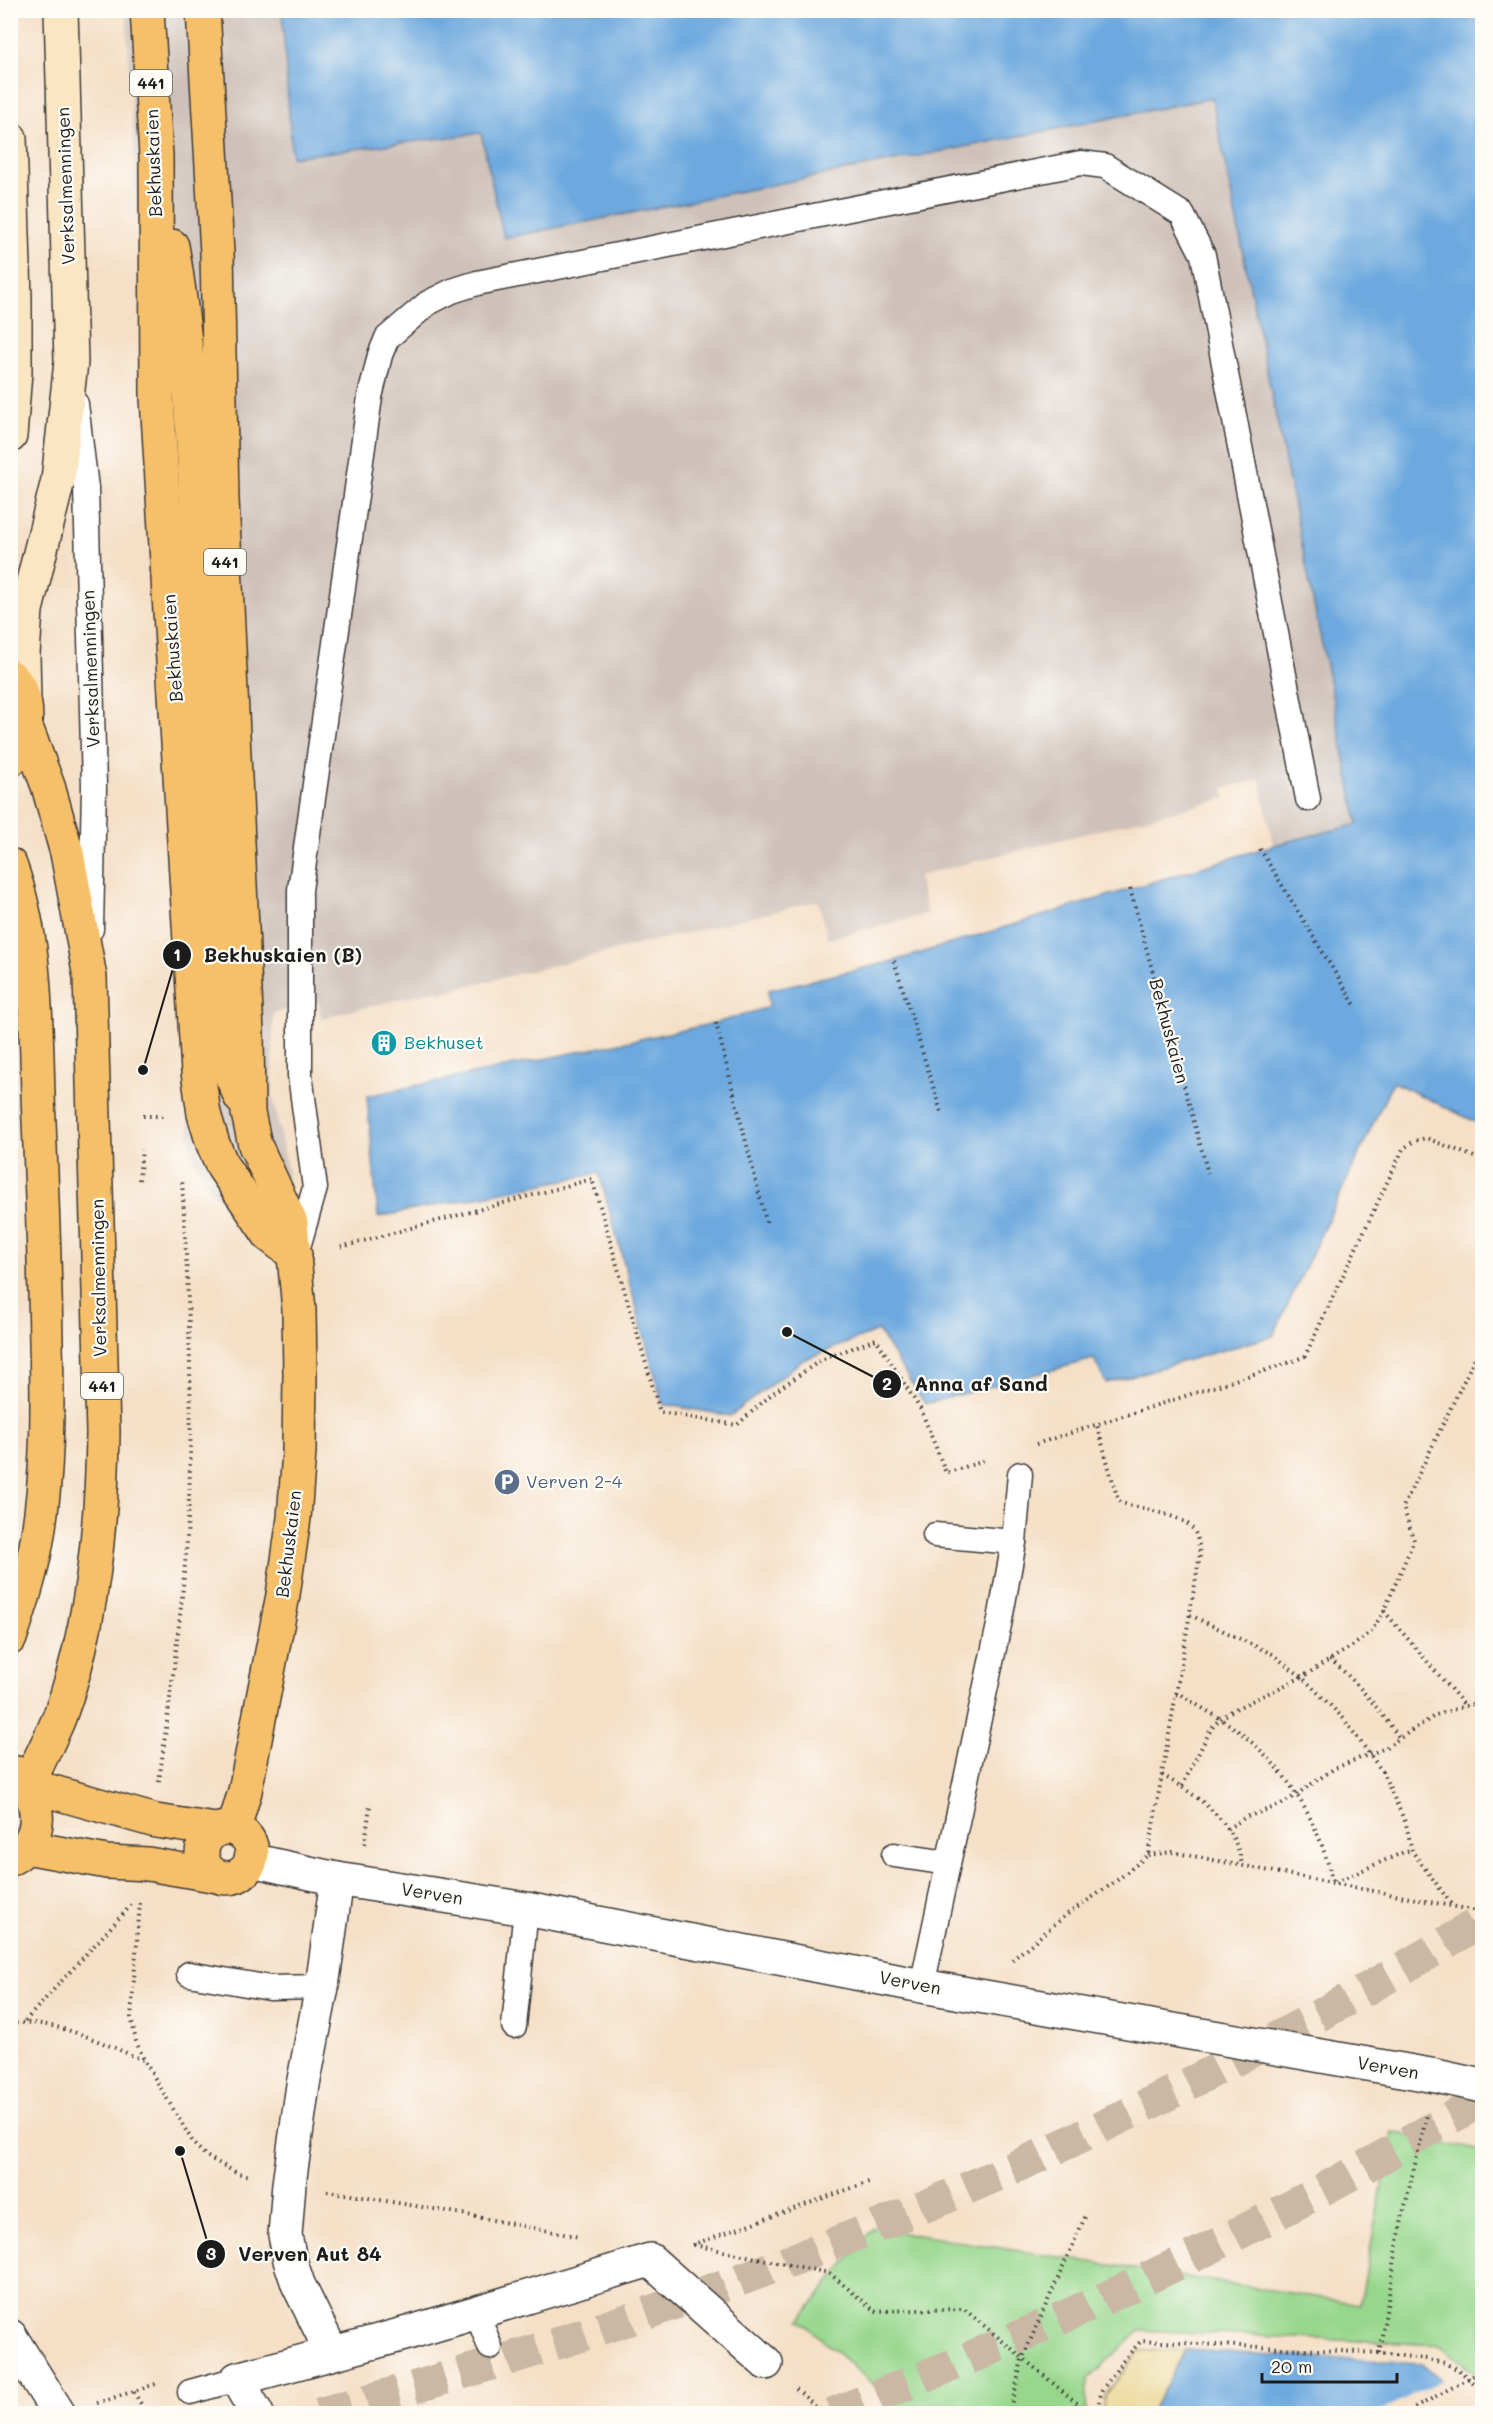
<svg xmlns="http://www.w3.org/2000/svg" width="1493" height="2424" viewBox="0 0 1493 2424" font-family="Mali,sans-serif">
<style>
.industrial{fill:#cec1b9}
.green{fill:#97d78c;stroke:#5a7a54;stroke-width:1.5}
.sand{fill:#eeda9e;stroke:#857b5d;stroke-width:1.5}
.water{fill:#6da9de;stroke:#44627d;stroke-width:1.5}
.pier{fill:#f5dfc6}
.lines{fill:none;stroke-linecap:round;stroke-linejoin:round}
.highway-tunnel{stroke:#cab8a4;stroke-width:33;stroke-dasharray:33 16;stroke-linecap:butt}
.lane-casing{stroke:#3d3936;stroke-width:27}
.street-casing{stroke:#3d3936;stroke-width:36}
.secondary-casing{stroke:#3d3936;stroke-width:36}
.primary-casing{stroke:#3d3936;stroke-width:36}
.path{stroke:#3d3936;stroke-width:4;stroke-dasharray:1.5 4.5;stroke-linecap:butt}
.lane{stroke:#fff;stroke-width:24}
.street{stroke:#fff;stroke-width:33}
.secondary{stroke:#fbe6c4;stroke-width:33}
.primary{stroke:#f6c06b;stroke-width:33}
.path-bridge{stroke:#3d3936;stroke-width:4;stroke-dasharray:1.5 4.5;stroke-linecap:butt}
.labels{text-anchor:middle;stroke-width:4.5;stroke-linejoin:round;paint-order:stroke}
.shield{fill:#fdfcf7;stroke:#605f5e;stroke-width:1.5}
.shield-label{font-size:16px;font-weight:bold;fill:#1c1c1c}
.street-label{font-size:18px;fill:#1c1c1c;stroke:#fdfcf7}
.culture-label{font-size:18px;fill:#0d838f;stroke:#fdfcf7;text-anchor:start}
.service-label{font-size:18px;fill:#4e5e75;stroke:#fdfcf7;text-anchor:start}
.leader{fill:none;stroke:#1c1c1c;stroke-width:2}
.callout-dot{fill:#1c1c1c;stroke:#fdfcf7;stroke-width:2}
.mark-label{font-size:18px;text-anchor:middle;font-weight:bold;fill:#fff}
.callout-label{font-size:20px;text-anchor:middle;font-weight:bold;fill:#1c1c1c;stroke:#fdfcf7;stroke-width:4.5;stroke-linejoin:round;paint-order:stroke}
</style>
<rect width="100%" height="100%" fill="#fdfcf7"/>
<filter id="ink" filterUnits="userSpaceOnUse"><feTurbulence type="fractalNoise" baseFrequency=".0167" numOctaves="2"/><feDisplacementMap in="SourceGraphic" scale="12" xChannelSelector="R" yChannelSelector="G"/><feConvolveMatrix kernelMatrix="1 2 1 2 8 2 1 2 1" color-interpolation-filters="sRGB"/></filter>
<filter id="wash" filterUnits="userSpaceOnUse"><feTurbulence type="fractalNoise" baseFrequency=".008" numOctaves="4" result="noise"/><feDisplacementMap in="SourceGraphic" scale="24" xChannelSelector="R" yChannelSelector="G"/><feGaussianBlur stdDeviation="1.35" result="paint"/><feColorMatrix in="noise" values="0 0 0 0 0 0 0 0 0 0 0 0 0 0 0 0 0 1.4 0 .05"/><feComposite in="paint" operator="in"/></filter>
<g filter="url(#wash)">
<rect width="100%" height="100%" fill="#f5dfc6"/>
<path class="industrial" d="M 126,11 L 282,11 L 292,157 L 481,132 L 505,238 L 1212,98 L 1358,824 L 1273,845 L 1260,780 L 1224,788 L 1226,798 L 918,876 L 927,914 L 828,939 L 818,901 L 439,993 L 438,990 L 321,1018 L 319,1002 L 273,1013 L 273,1098 L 288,1174 L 263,1246 L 212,1192 L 195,1162 L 190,1145 Z"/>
<path class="green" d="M 1392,2132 L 1482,2151 L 1482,2379 L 1440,2345 L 1140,2330 L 1088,2379 L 1086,2413 L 906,2413 L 800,2320 L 873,2228 L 1360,2304 Z"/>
<path class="sand" d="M 1186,2350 L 1150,2413 L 1103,2414 L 1105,2396 L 1139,2351 Z"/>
<g class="water">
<path d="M 282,11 L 1482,11 L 1482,1125 L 1393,1082 L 1273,1336 L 1106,1383 L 1094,1359 L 925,1404 L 878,1331 L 803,1360 L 730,1416 L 663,1404 L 599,1173 L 378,1217 L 367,1096 L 716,1023 L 769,1007 L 768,990 L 894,961 L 1274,845 L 1358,824 L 1212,98 L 504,238 L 481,133 L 292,157 Z"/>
<path d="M 1186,2350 L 1420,2363 L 1482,2410 L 1482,2414 L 1150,2414 Z"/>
</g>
<path class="pier" d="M 1445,2378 L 1482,2407 L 1482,2413 L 1377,2413 Z"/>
</g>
<g filter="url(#ink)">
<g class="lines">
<g class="highway-tunnel">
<path d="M 319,2414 C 633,2329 938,2215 1227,2064 C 1313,2019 1401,1972 1482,1920"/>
<path d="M 832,2414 C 971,2359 1109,2300 1243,2231 C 1325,2190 1404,2145 1482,2100"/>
</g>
<defs>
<g id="lane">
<path d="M 76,404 L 86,488 L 94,786 L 91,929"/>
<path d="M 298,1247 L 315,1188 L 300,1075 L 300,890 L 370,397 L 380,355 L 387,338 L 428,303 L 452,291 L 477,283 L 1081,163 L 1105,166 L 1182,214 L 1203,255 L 1308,799"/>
<path d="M 935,1535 L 1014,1542"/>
<path d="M 894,1855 L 948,1863"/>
<path d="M 189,1974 L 270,1988 L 322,1987"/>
<path d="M 922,1986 L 1000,1620 L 1014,1542 L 1020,1474"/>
<path d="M 514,2026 L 526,1909"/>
<path d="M 477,2313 L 490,2347"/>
<path d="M 190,2392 L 237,2379"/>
</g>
<g id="street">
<path d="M 251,1860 L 337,1879 L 526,1909 L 922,1986 L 1436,2076 L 1482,2086"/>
<path d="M 10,2336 L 59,2414"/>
<path d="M 332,2353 L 298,2284 L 290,2260 L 285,2235 L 289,2184 L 303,2085 L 322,1987 L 337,1879"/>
<path d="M 257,2414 L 237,2379 L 408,2333 L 650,2260 L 766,2363"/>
</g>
<g id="secondary">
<path d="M 10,138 L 15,299 L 15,372 L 10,436"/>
<path d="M 24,700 L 23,654 L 26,610 L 58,480 L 71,362 L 61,10"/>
</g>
<g id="primary">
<path d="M 147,10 L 156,156 L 157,398 L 198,1072 L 204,1114 L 213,1144 L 223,1167 L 270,1236 L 295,1255"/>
<path d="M 203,10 L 217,253 L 222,499 L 247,1034 L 248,1113 L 255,1145 L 291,1223 L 299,1310 L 300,1374 L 299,1452 L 294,1518 L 283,1595 L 245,1791 L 234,1828"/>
<path d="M 172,246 C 194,374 196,505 201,635 C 205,762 213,889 221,1016 L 224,1059 L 241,1098"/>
<path d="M 10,676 C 33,699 29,737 10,760"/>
<path d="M 26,727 L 48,786 L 67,853 L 90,977 L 103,1432 C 102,1525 92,1629 59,1718 C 50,1740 38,1762 28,1785 L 156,1821 L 216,1830"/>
<path d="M 10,865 C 40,947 35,1035 39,1121 C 42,1195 45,1269 46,1343 C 48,1411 48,1479 36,1546 C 30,1578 20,1608 10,1638"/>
<circle cx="227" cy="1853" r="25"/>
<path d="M 26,1847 L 107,1862 L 148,1864 L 212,1875"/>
<path d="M 10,1859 C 47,1840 41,1798 17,1773"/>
</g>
</defs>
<use href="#lane" class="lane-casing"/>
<use href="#street" class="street-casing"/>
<use href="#secondary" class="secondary-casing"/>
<use href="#primary" class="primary-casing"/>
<g class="path">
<path d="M 1260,849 L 1356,1007"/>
<path d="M 1130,889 L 1208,1173"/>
<path d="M 894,961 L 942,1115"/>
<path d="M 716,1023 L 767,1225"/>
<path d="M 143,1116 L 163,1116"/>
<path d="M 139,1180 L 142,1150"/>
<path d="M 341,1247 L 592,1179 L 660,1412 L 737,1425 L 773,1393 L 821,1360 L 876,1339 L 921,1410 L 946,1473 L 987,1460"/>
<path d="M 1036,1444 L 1291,1362 L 1305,1356 L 1403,1149 L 1414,1141 L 1426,1138 L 1482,1160"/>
<path d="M 1384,1611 L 1466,1707"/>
<path d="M 1190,1615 L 1272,1654 L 1302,1677 L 1343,1718 L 1382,1771 L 1406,1824 L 1412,1851 L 1452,1905"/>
<path d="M 1330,1659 C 1358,1683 1379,1709 1400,1739"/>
<path d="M 1176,1694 L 1182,1695 C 1194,1704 1208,1711 1221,1719 C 1280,1757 1318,1815 1333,1883 L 1404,1852 L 1412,1851"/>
<path d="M 1162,1775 C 1198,1796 1235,1821 1242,1865"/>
<path d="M 159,1782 C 169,1705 180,1628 186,1552 C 195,1428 189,1303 182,1179"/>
<path d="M 1182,1786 L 1211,1729 L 1220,1719 L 1233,1710 L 1302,1677 L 1354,1645 L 1371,1632 L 1384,1611 L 1414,1540 L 1403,1507 L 1482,1343"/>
<path d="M 1227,1829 L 1246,1817 L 1281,1805 L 1335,1768 L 1383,1749 L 1436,1715 L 1482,1701"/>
<path d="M 365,1844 L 370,1805"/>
<path d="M 1148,1855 L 1172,1852 L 1482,1912"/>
<path d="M 140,1903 L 131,2017 L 136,2041 L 144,2060 L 194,2144 L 206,2156 L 237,2173 L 249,2176"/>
<path d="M 1012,1960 L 1066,1915 L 1115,1882 L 1148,1855 L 1200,1555 C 1199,1545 1198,1535 1192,1528 C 1182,1515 1138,1508 1122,1503 L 1118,1500 L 1097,1425"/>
<path d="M 25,2021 L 133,1903"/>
<path d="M 10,2024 C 50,2016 106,2045 143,2060"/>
<path d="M 327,2191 L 457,2213 L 579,2237"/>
<path d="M 692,2245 L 869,2182"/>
<path d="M 694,2245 L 829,2273 L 875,2311 L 964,2309 L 1090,2414"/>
<path d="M 1379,2353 L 1402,2218 L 1427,2115"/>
<path d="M 796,2389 L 825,2414"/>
<path d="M 134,2392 L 147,2414"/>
<path d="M 97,2403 L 156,2384"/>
<path d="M 1010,2414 L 1022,2359 L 1086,2215"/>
<path d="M 1096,2414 L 1102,2390 L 1122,2362 L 1141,2341 L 1379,2353 L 1427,2359 L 1445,2363 L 1461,2372 L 1482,2390"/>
</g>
<use href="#lane" class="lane"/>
<use href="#street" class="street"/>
<use href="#secondary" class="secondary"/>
<use href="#primary" class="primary"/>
<path class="path-bridge" d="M 1404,2414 L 1482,2371"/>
</g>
</g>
<defs>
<symbol id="building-disc" viewBox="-11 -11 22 22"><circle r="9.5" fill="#0f9aa8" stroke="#fdfcf7"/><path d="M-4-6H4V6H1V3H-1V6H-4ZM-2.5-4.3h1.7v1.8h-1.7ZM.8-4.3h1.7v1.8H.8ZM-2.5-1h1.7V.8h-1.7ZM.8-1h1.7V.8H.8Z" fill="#fff"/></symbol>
<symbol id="parking-disc" viewBox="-11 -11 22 22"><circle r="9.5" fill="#5c6f8a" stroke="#fdfcf7"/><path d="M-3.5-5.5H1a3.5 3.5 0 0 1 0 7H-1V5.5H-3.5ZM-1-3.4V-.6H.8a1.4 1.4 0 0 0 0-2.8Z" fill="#fff"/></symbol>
</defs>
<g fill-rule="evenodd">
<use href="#building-disc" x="369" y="1028" width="30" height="30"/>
<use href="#parking-disc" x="492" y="1467" width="30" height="30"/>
</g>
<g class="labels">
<g class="shield">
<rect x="130" y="70" width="42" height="26" rx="4.5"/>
<rect x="204" y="549" width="42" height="26" rx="4.5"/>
<rect x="81" y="1373" width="42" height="26" rx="4.5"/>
</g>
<g class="shield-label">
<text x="151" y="89">441</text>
<text x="225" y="568">441</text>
<text x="102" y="1392">441</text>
</g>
<g class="street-label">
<text transform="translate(154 163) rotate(-92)" y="6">Bekhuskaien</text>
<text transform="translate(66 186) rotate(-92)" y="6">Verksalmenningen</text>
<text transform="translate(173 648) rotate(-94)" y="6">Bekhuskaien</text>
<text transform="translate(91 669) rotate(-92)" y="6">Verksalmenningen</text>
<text transform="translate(1169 1031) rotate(75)" y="6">Bekhuskaien</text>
<text transform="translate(99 1278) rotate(-91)" y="6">Verksalmenningen</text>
<text transform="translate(289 1544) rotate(-83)" y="6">Bekhuskaien</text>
<text transform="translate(432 1894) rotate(9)" y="6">Verven</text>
<text transform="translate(910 1983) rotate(11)" y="6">Verven</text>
<text transform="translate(1388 2068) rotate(10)" y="6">Verven</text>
</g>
<g class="culture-label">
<text x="404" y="1049">Bekhuset</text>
</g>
<g class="service-label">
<text x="526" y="1488">Verven 2-4</text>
</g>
</g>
<path class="leader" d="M143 1070L177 955M787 1332L887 1384M180 2151L211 2254"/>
<g class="callout-dot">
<circle cx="143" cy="1070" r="6"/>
<circle cx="787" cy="1332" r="6"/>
<circle cx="180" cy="2151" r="6"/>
<circle cx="177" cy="955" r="15"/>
<circle cx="887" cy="1384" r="15"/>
<circle cx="211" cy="2254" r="15"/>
</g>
<g class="mark-label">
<text x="177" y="961">1</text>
<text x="887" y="1390">2</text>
<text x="211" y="2260">3</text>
</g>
<g class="callout-label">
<text x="283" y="962">Bekhuskaien (B)</text>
<text x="981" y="1391">Anna af Sand</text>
<text x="310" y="2261">Verven Aut 84</text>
</g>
<rect width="1493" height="2424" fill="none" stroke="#fdfcf7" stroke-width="36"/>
<path d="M1262 2373v9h135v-9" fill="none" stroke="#1c1c1c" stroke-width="3"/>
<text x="1271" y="2373" font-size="18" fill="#1c1c1c" stroke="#fdfcf7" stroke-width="4.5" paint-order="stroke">20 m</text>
</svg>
